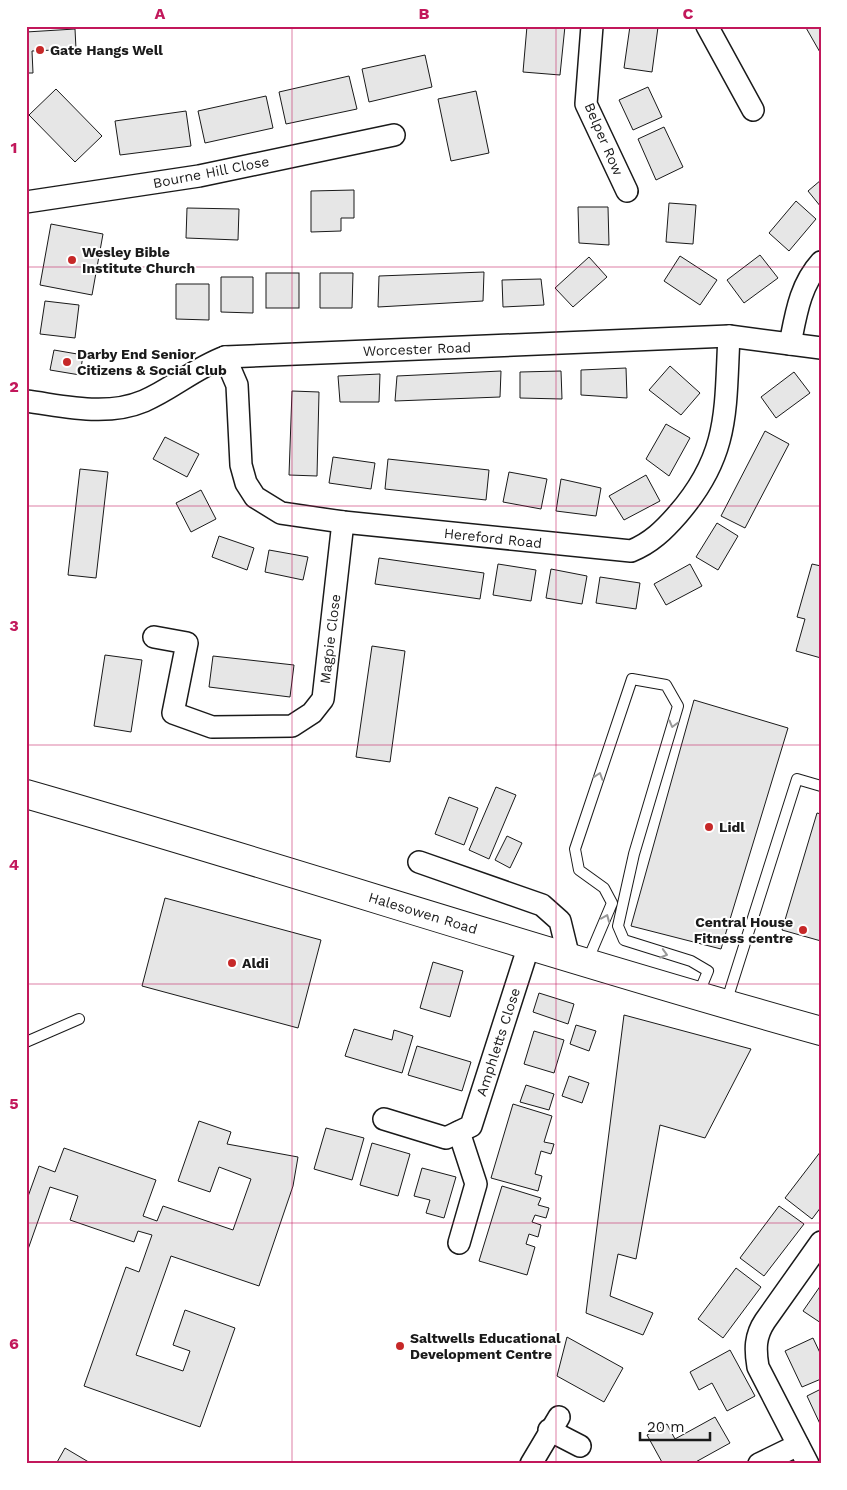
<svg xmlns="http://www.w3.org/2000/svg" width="847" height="1490" viewBox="0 0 847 1490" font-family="'Work Sans',sans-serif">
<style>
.building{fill:#e6e6e6;stroke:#1a1a1a}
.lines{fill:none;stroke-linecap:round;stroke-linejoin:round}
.service-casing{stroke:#1a1a1a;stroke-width:12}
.minor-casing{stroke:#1a1a1a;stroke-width:24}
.primary-casing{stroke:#1a1a1a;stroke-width:30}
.service{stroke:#fff;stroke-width:10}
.minor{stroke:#fff;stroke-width:21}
.primary{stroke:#fff;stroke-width:28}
.oneway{stroke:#989898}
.grid{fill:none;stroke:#c2185b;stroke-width:1;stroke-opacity:0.55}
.poi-dot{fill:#c62828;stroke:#fff;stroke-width:2}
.labels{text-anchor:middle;stroke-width:4;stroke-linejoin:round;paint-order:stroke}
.poi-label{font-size:14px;font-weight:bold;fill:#1a1a1a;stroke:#fff;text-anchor:start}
.street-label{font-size:14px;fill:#1a1a1a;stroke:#fff}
.neatline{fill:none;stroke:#c2185b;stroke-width:2}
.grid-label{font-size:16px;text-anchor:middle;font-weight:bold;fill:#c2185b}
</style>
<rect width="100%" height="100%" fill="#fff"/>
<g class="building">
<path d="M 527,26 L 565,26 L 560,75 L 523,72 Z"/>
<path d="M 630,26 L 658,27 L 652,72 L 624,68 Z"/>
<path d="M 805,26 L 821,26 L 821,54 Z"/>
<path d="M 75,29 L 76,49 L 32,51 L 33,73 L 26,73 L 26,32 Z"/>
<path d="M 425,55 L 432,87 L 369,102 L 362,69 Z"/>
<path d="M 349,76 L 357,109 L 286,124 L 279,92 Z"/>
<path d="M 648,87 L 662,117 L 633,130 L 619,100 Z"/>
<path d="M 56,89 L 102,136 L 75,162 L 29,115 Z"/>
<path d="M 476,91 L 489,153 L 451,161 L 438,99 Z"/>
<path d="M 266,96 L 273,128 L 205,143 L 198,111 Z"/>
<path d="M 186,111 L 191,146 L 120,155 L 115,121 Z"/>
<path d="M 664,127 L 683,167 L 656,180 L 638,139 Z"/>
<path d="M 821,180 L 821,207 L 808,191 Z"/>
<path d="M 354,190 L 354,218 L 341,218 L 341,231 L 311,232 L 311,191 Z"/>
<path d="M 796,201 L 816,219 L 789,251 L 769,233 Z"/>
<path d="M 669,203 L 696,205 L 693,244 L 666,242 Z"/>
<path d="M 578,207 L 608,207 L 609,245 L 579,243 Z"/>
<path d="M 187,208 L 239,209 L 238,240 L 186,238 Z"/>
<path d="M 51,224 L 103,234 L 92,295 L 40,285 Z"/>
<path d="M 760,255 L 778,278 L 744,303 L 727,280 Z"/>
<path d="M 680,256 L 717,280 L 700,305 L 664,281 Z"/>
<path d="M 589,257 L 607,277 L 573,307 L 555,288 Z"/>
<path d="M 484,272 L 483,301 L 378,307 L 379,276 Z"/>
<rect x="266" y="273" width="33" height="35"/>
<path d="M 320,273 L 353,273 L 352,308 L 320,308 Z"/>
<path d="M 221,277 L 253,277 L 253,313 L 221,312 Z"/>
<path d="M 541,279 L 544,305 L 503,307 L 502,280 Z"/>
<path d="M 176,284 L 209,284 L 209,320 L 176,319 Z"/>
<path d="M 45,301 L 79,305 L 75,338 L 40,334 Z"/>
<path d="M 54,350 L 83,355 L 80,375 L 50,370 Z"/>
<path d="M 670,366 L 700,393 L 681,415 L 649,390 Z"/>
<path d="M 626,368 L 627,398 L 581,395 L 581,370 Z"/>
<path d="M 501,371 L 500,397 L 395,401 L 397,376 Z"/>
<path d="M 561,371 L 562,399 L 520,398 L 520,372 Z"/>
<path d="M 794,372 L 810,393 L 776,418 L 761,397 Z"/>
<path d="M 380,374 L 379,402 L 340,402 L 338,376 Z"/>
<path d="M 292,391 L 319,392 L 317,476 L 289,475 Z"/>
<path d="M 666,424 L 690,438 L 669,476 L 646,459 Z"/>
<path d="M 765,431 L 789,444 L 745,528 L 721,516 Z"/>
<path d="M 165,437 L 199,454 L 187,477 L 153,459 Z"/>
<path d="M 333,457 L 375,463 L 371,489 L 329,483 Z"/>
<path d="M 388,459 L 489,470 L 486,500 L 385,489 Z"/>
<path d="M 80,469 L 108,472 L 96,578 L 68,575 Z"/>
<path d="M 509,472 L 547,479 L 541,509 L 503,502 Z"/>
<path d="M 646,475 L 660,501 L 624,520 L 609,496 Z"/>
<path d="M 561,479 L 601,488 L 596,516 L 556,511 Z"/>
<path d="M 201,490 L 216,519 L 191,532 L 176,503 Z"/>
<path d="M 717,523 L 738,536 L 718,570 L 696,557 Z"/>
<path d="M 219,536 L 254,548 L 247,570 L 212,557 Z"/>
<path d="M 269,550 L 308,557 L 303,580 L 265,572 Z"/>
<path d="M 379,558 L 484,573 L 480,599 L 375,584 Z"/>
<path d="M 498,564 L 536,570 L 531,601 L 493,595 Z"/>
<path d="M 690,564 L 702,586 L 666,605 L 654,584 Z"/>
<path d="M 812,564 L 821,566 L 821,658 L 796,651 L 805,619 L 797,617 Z"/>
<path d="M 551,569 L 587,576 L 582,604 L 546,598 Z"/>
<path d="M 600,577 L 640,583 L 636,609 L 596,603 Z"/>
<path d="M 372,646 L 405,651 L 390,762 L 356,757 Z"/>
<path d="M 105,655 L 142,660 L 131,732 L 94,726 Z"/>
<path d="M 213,656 L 294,665 L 290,697 L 209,687 Z"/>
<path d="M 694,700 L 788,728 L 721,949 L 631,926 Z"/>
<path d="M 496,787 L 516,795 L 489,859 L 469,850 Z"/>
<path d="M 449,797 L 478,808 L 464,845 L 435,834 Z"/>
<path d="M 817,813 L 821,814 L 821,941 L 782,930 Z"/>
<path d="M 507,836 L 522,843 L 510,868 L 495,860 Z"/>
<path d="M 165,898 L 321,940 L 298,1028 L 142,986 Z"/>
<path d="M 433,962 L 463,971 L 450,1017 L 420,1008 Z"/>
<path d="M 539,993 L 574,1004 L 568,1024 L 533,1012 Z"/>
<path d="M 624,1015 L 751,1049 L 705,1138 L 660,1125 L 636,1259 L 618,1254 L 610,1296 L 653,1313 L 643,1335 L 586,1313 Z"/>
<path d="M 576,1025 L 596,1031 L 589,1051 L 570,1044 Z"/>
<path d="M 354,1029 L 392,1040 L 394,1030 L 413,1036 L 402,1073 L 345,1056 Z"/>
<path d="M 534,1031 L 564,1040 L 554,1073 L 524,1064 Z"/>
<path d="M 417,1046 L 471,1062 L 462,1091 L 408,1075 Z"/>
<path d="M 569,1076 L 589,1083 L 582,1103 L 562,1096 Z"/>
<path d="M 526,1085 L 554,1094 L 549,1110 L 520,1102 Z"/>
<path d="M 513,1104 L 552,1116 L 544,1142 L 554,1144 L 551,1154 L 541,1151 L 535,1174 L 542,1176 L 538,1191 L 491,1178 Z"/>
<path d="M 199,1121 L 231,1132 L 227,1144 L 298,1157 L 293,1186 L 259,1286 L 171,1256 L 136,1355 L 183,1371 L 190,1351 L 173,1345 L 185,1310 L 235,1328 L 200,1427 L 84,1386 L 126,1267 L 139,1272 L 152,1235 L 138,1231 L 134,1242 L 70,1220 L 78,1196 L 50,1187 L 26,1255 L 26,1202 L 39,1166 L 55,1172 L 64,1148 L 156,1180 L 143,1216 L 157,1221 L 163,1206 L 233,1230 L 251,1179 L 219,1167 L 210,1192 L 178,1181 Z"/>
<path d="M 326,1128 L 364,1138 L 352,1180 L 314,1169 Z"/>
<path d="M 372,1143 L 410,1154 L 398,1196 L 360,1185 Z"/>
<path d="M 821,1151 L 821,1207 L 812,1219 L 785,1198 Z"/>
<path d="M 422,1168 L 456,1177 L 444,1218 L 426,1213 L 430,1200 L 414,1196 Z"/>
<path d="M 502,1186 L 541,1198 L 538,1205 L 549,1208 L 546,1218 L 535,1215 L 532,1222 L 541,1225 L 538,1237 L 529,1234 L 526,1244 L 535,1247 L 527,1275 L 479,1261 Z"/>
<path d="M 779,1206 L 804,1224 L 764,1276 L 740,1258 Z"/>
<path d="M 736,1268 L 761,1287 L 723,1338 L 698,1319 Z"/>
<path d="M 821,1285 L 821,1323 L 803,1311 Z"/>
<path d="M 567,1337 L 623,1368 L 604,1402 L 557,1376 Z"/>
<path d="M 813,1338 L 821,1355 L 821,1379 L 802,1387 L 785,1351 Z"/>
<path d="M 730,1350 L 755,1396 L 727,1411 L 712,1383 L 699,1390 L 690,1372 Z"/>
<path d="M 821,1389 L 821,1426 L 807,1396 Z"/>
<path d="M 715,1417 L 730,1443 L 692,1464 L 663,1464 L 647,1435 L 667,1424 L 675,1439 Z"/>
<path d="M 65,1448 L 92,1464 L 56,1464 Z"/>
</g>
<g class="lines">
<defs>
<g id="service">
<path d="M 587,962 L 612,903 L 604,888 L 579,870 L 575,849 L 632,679 L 666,685 L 678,706 L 634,854 L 618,926 L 624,940 L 691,961 L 708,971 L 698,995"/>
<path d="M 726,1003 L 797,779 L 821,786"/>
<path d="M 26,1042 L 79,1019"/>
</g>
<g id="minor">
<path d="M 592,26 L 586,104 L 627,191"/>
<path d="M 707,26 L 753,110"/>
<path d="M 26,202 L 199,176 L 394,135"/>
<path d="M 790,344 C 796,314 800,285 821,262"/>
<path d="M 225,357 L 237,385 L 241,465 L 246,483 L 255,497 L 281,513 L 343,522 L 631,551 C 651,543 664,530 678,514 C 730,454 725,410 729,336"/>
<path d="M 26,401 C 65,406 106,417 144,401 C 172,389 195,368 225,357 L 729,336 L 821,348"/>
<path d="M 154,637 L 187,643 L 173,713 L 212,727 L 292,726 L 312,713 L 323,699 L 343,522"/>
<path d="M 419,862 L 542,905 L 560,921 L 569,958"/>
<path d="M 384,1119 L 446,1138 L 471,1126 L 529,945"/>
<path d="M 459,1132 L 476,1184 L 459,1243"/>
<path d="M 549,1430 L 580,1446"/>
<path d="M 531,1464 L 559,1417"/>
<path d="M 759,1464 L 798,1445"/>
<path d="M 808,1464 L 758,1367 C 755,1349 755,1336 765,1321 L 821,1242"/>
</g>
<path id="primary" d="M 26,794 C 292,870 554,957 821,1031"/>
</defs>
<use href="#service" class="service-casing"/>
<use href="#minor" class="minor-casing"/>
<use href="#primary" class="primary-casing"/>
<use href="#service" class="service"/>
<use href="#minor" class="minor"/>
<use href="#primary" class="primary"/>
</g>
<defs><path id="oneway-chevron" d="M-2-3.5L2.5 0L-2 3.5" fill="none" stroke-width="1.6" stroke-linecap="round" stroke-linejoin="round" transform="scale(1.25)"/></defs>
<g class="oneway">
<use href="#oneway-chevron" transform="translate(673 724) rotate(105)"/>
<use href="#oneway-chevron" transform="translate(599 776) rotate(-72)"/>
<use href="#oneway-chevron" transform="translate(606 918) rotate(-67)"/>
<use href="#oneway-chevron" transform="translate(664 954) rotate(16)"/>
</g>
<path class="grid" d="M 292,26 L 292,1464M 556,26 L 556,1464M 26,267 L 821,267M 26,506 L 821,506M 26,745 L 821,745M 26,984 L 821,984M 26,1223 L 821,1223"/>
<g class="poi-dot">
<circle cx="40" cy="50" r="5"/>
<circle cx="72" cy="260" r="5"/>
<circle cx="67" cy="362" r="5"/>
<circle cx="709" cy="827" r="5"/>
<circle cx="803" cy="930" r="5"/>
<circle cx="232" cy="963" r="5"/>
<circle cx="400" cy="1346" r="5"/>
</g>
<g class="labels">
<g class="poi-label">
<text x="50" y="55">Gate Hangs Well</text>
<text x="82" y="257">Wesley Bible<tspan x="82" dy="16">Institute Church</tspan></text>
<text x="77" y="359">Darby End Senior<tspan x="77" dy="16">Citizens &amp; Social Club</tspan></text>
<text x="719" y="832">Lidl</text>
<text x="793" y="927" text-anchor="end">Central House<tspan x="793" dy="16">Fitness centre</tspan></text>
<text x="242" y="968">Aldi</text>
<text x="410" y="1343">Saltwells Educational<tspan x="410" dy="16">Development Centre</tspan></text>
</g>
<g class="street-label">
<text transform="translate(604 139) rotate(67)" y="5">Belper Row</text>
<text transform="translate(211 172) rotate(-11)" y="5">Bourne Hill Close</text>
<text transform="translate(417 349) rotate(-2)" y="5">Worcester Road</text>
<text transform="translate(493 538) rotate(6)" y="5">Hereford Road</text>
<text transform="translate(330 639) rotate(-83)" y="5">Magpie Close</text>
<text transform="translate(423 913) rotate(17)" y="5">Halesowen Road</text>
<text transform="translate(498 1042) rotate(-72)" y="5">Amphletts Close</text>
</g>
</g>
<rect width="847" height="1490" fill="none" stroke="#ffffff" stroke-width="55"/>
<path d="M640 1432v8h70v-8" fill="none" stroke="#1a1a1a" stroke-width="2.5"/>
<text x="647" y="1432" font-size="15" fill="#1a1a1a" stroke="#ffffff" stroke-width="4" paint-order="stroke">20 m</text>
<rect x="28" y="28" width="792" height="1434" class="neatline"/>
<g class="grid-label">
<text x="160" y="19">A</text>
<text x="424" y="19">B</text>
<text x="688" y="19">C</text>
<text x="14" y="153">1</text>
<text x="14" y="392">2</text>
<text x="14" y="631">3</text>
<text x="14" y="870">4</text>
<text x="14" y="1109">5</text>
<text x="14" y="1349">6</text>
</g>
</svg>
